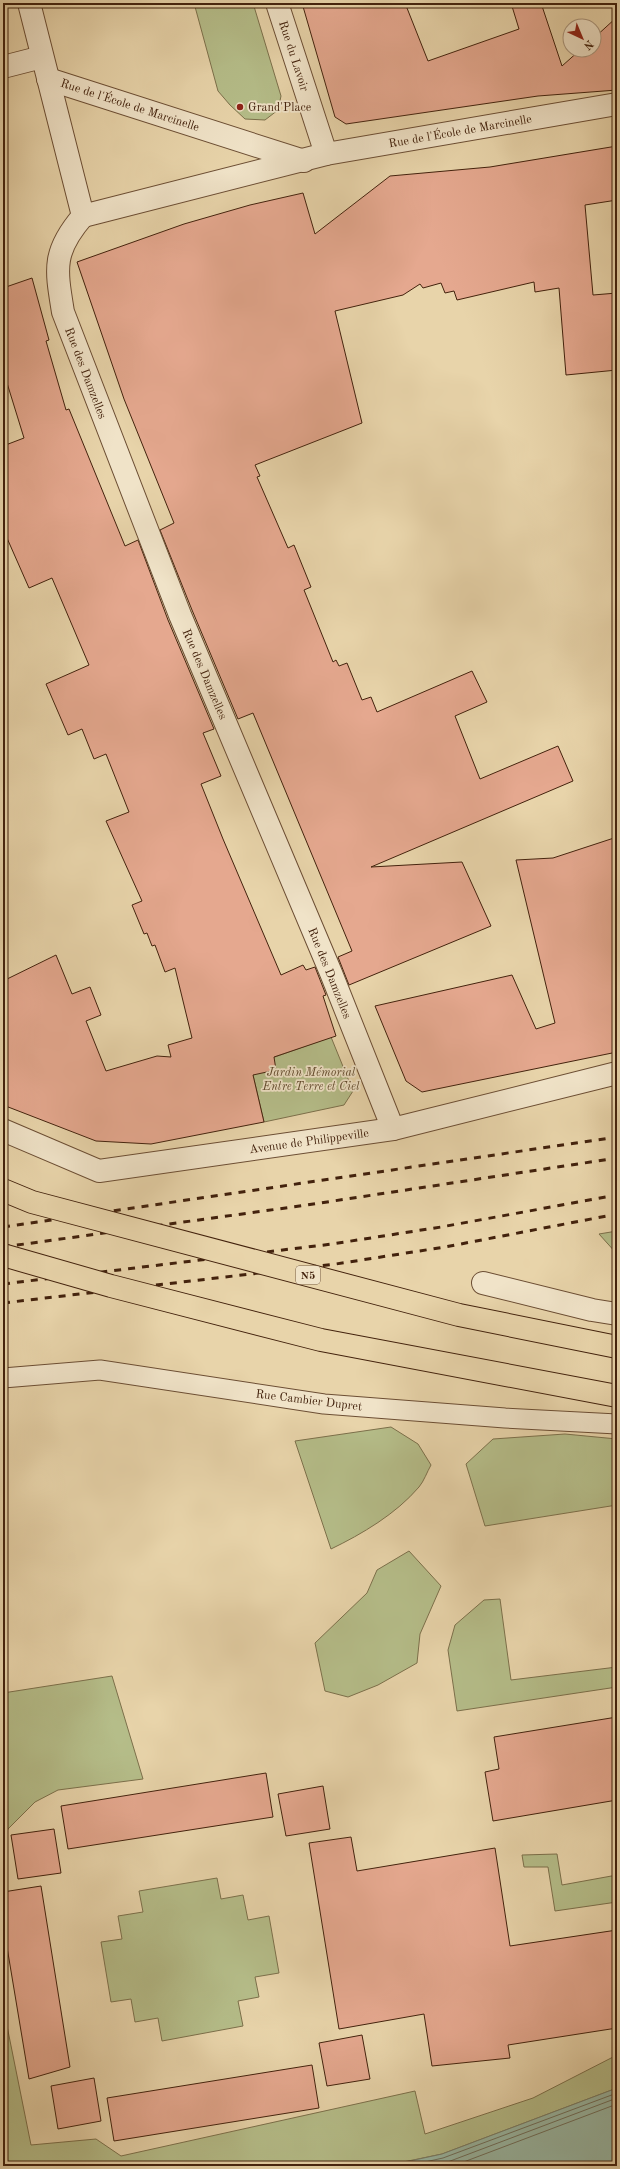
<svg xmlns="http://www.w3.org/2000/svg" width="620" height="2169" viewBox="0 0 620 2169" font-family="'Old Standard TT',serif">
<style>
.green{fill:#b5bd89;stroke:#7c704b}
.water{fill:#98b8a5;stroke:#767c68}
.lines{fill:none;stroke-linecap:round;stroke-linejoin:round}
.shore{stroke:#6e6d59;stroke-width:1}
.building{fill:#e5a88f;stroke:#43220d}
.service-casing{stroke:#6c4e34;stroke-width:21}
.minor-casing{stroke:#6c4e34;stroke-width:24}
.service{stroke:#f0e3c8;stroke-width:19}
.minor{stroke:#f0e3c8;stroke-width:22}
.rail{stroke:#43220d;stroke-width:3;stroke-dasharray:7 7;stroke-linecap:butt}
.primary-bridge-casing{stroke:#43220d;stroke-width:24;stroke-linecap:butt}
.primary-bridge{stroke:#e8d4aa;stroke-width:22}
.poi-dot{fill:#8f2418;stroke:#f0e3c8;stroke-width:1.5}
.labels{text-anchor:middle;stroke-width:3.5;stroke-linejoin:round;paint-order:stroke}
.shield{fill:#f0e3c8;stroke:#775c45;stroke-width:1}
.shield-label{font-size:11px;font-weight:bold;fill:#43220d}
.street-label{font-size:12px;fill:#43220d;stroke:#f0e3c8}
.poi-label{font-size:12px;fill:#43220d;stroke:#f0e3c8;text-anchor:start}
.park-label{font-size:12px;font-style:italic;fill:#60492c;stroke:#f0e3c8}
</style>
<rect width="100%" height="100%" fill="#e8d4aa"/>
<filter id="stains"><feTurbulence type="fractalNoise" baseFrequency=".005" numOctaves="4"/><feColorMatrix values="0 0 0 0 .2 0 0 0 0 .09 0 0 0 0 .02 0 0 0 .5 -.17"/></filter>
<radialGradient id="worn" r=".72"><stop offset=".6" stop-color="#630" stop-opacity="0"/><stop offset="1" stop-color="#630" stop-opacity=".3"/></radialGradient>
<g class="green">
<path d="M 194,3 L 253,3 L 281,96 L 278,110 L 265,120 L 245,119 L 230,105 L 218,91 Z"/>
<path d="M 331,1037 L 353,1091 L 344,1105 L 264,1122 L 253,1075 L 272,1058 Z"/>
<path d="M 617,1231 L 617,1254 L 599,1234 Z"/>
<path d="M 391,1427 L 418,1444 L 431,1465 C 427,1472 424,1481 419,1487 C 396,1514 362,1534 331,1549 L 295,1441 Z"/>
<path d="M 565,1434 L 617,1439 L 617,1505 L 485,1526 L 466,1464 L 493,1439 Z"/>
<path d="M 409,1551 L 441,1586 L 420,1634 L 417,1663 L 378,1685 L 348,1697 L 325,1691 L 315,1643 L 367,1593 L 377,1570 Z"/>
<path d="M 500,1599 L 511,1680 L 617,1667 L 617,1687 L 457,1711 L 448,1650 L 455,1625 L 484,1600 Z"/>
<path d="M 112,1676 L 143,1779 L 58,1790 L 35,1802 L 8,1829 L 3,1842 L 3,1693 Z"/>
<path d="M 557,1854 L 562,1885 L 617,1875 L 617,1902 L 555,1911 L 548,1867 L 524,1867 L 522,1855 Z"/>
<path d="M 217,1878 L 221,1899 L 243,1895 L 248,1920 L 269,1916 L 279,1973 L 255,1977 L 259,1997 L 238,2001 L 243,2026 L 162,2041 L 158,2018 L 135,2022 L 131,1999 L 111,2002 L 101,1942 L 122,1939 L 118,1916 L 143,1912 L 139,1891 Z"/>
<path d="M 3,2006 L 31,2145 L 96,2139 L 121,2156 L 415,2091 L 425,2134 L 533,2098 L 617,2055 L 617,2088 L 442,2154 L 384,2166 L 3,2166 Z"/>
</g>
<path class="water" d="M 617,2088 L 617,2166 L 387,2166 L 442,2154 Z"/>
<g class="lines">
<g class="shore">
<path d="M 407,2166 L 443,2158 L 617,2093"/>
<path d="M 430,2166 L 445,2163 L 617,2098"/>
<path d="M 453,2166 L 617,2104"/>
</g>
</g>
<g class="building">
<path d="M 302,3 L 405,3 L 428,61 L 519,29 L 511,3 L 541,3 L 562,66 L 580,50 L 594,50 L 594,38 L 617,17 L 617,90 L 538,96 L 346,124 L 335,117 Z"/>
<path d="M 617,146 L 617,200 L 585,205 L 593,295 L 617,293 L 617,370 L 566,375 L 559,288 L 535,292 L 534,282 L 457,300 L 454,291 L 445,293 L 441,283 L 423,288 L 420,284 L 403,295 L 335,311 L 362,423 L 255,465 L 260,476 L 257,477 L 288,548 L 294,545 L 311,587 L 304,590 L 333,662 L 336,660 L 339,666 L 347,663 L 362,700 L 371,697 L 377,712 L 472,671 L 487,702 L 455,716 L 480,779 L 558,746 L 573,781 L 371,867 L 462,862 L 491,926 L 349,985 L 338,957 L 352,951 L 253,713 L 238,719 L 192,610 L 160,530 L 174,523 L 124,399 L 77,262 L 184,224 L 250,205 L 303,193 L 315,234 L 390,176 L 490,167 Z"/>
<path d="M 32,278 L 49,340 L 46,341 L 66,410 L 69,409 L 125,546 L 138,540 L 168,620 L 214,729 L 203,733 L 221,776 L 201,784 L 223,839 L 281,975 L 303,965 L 306,970 L 315,967 L 326,995 L 323,996 L 336,1036 L 274,1057 L 276,1070 L 253,1075 L 264,1122 L 151,1144 L 96,1141 L 3,1105 L 3,981 L 56,955 L 72,994 L 90,987 L 101,1015 L 86,1021 L 106,1071 L 157,1056 L 171,1057 L 168,1045 L 192,1038 L 175,968 L 165,972 L 155,945 L 152,946 L 147,933 L 144,934 L 132,905 L 142,901 L 106,821 L 129,812 L 106,754 L 94,759 L 82,729 L 68,735 L 46,684 L 89,665 L 52,578 L 29,588 L 3,529 L 3,446 L 24,438 L 3,370 L 3,288 Z"/>
<path d="M 617,837 L 617,1052 L 422,1092 L 406,1081 L 375,1006 L 512,975 L 536,1029 L 555,1023 L 516,860 L 553,858 Z"/>
<path d="M 617,1717 L 617,1800 L 493,1821 L 485,1772 L 499,1769 L 494,1737 Z"/>
<path d="M 266,1773 L 273,1817 L 68,1849 L 61,1806 Z"/>
<path d="M 323,1786 L 330,1829 L 286,1836 L 278,1794 Z"/>
<path d="M 54,1829 L 61,1873 L 18,1879 L 11,1835 Z"/>
<path d="M 351,1837 L 357,1871 L 495,1848 L 510,1946 L 617,1930 L 617,2028 L 508,2045 L 510,2058 L 432,2066 L 424,2014 L 339,2029 L 309,1843 Z"/>
<path d="M 41,1886 L 70,2067 L 29,2079 L 3,1923 L 3,1892 Z"/>
<path d="M 362,2035 L 370,2079 L 327,2086 L 319,2043 Z"/>
<path d="M 312,2065 L 319,2108 L 114,2141 L 107,2098 Z"/>
<path d="M 94,2078 L 101,2121 L 58,2129 L 51,2086 Z"/>
</g>
<g class="lines">
<defs>
<path id="service" d="M 3,1378 L 100,1370 L 324,1404 L 505,1418 L 617,1424"/>
<g id="minor">
<path d="M 29,3 L 83,216"/>
<path d="M 277,3 L 326,154"/>
<path d="M 3,67 L 42,57"/>
<path d="M 48,79 L 304,161"/>
<path d="M 83,216 C 52,252 56,269 63,312 L 180,615 L 331,973 L 393,1129"/>
<path d="M 83,216 L 326,154 L 617,104"/>
<path d="M 3,1130 L 99,1171 L 393,1129 L 617,1073"/>
<path d="M 483,1283 L 592,1310 L 617,1314"/>
</g>
</defs>
<use href="#service" class="service-casing"/>
<use href="#minor" class="minor-casing"/>
<use href="#service" class="service"/>
<use href="#minor" class="minor"/>
<g class="rail">
<path d="M 3,1227 L 617,1137"/>
<path d="M 3,1247 L 307,1205 L 617,1158"/>
<path d="M 3,1284 L 332,1244 L 441,1227 L 617,1195"/>
<path d="M 3,1303 L 336,1264 L 445,1247 L 617,1214"/>
</g>
<defs>
<g id="primary-bridge">
<path d="M 3,1190 L 32,1202 L 459,1315 L 617,1347"/>
<path d="M 3,1255 L 111,1286 L 321,1340 L 617,1396"/>
</g>
</defs>
<use href="#primary-bridge" class="primary-bridge-casing"/>
<use href="#primary-bridge" class="primary-bridge"/>
</g>
<circle class="poi-dot" cx="240" cy="107" r="4"/>
<g class="labels">
<rect class="shield" x="296" y="1266" width="24" height="18" rx="3"/>
<g class="shield-label">
<text x="308" y="1279">N5</text>
</g>
<g class="street-label">
<text transform="translate(294 56) rotate(72)" y="4">Rue du Lavoir</text>
<text transform="translate(130 105) rotate(18)" y="4">Rue de l'École de Marcinelle</text>
<text transform="translate(460 131) rotate(-10)" y="4">Rue de l'École de Marcinelle</text>
<text transform="translate(86 373) rotate(69)" y="4">Rue des Damzelles</text>
<text transform="translate(205 674) rotate(67)" y="4">Rue des Damzelles</text>
<text transform="translate(330 973) rotate(68)" y="4">Rue des Damzelles</text>
<text transform="translate(309 1141) rotate(-8)" y="4">Avenue de Philippeville</text>
<text transform="translate(309 1400) rotate(7)" y="4">Rue Cambier Dupret</text>
</g>
<g class="poi-label">
<text x="248" y="111">Grand'Place</text>
</g>
<g class="park-label">
<text x="311" y="1076">Jardin Mémorial<tspan x="311" dy="14">Entre Terre et Ciel</tspan></text>
</g>
</g>
<rect width="620" height="2169" fill="none" stroke="#e8d4aa" stroke-width="16"/>
<rect x="4" y="4" width="612" height="2161" fill="none" stroke="#43220d" stroke-width="2"/>
<rect x="8" y="8" width="604" height="2153" fill="none" stroke="#43220d"/>
<g transform="translate(582 38) rotate(136)"><circle r="19" fill="#f0e3c8" stroke="#ab967d"/>
<path d="M0-3L7 15L0 10L-7 15Z" fill="#8f2418"/>
<text y="-6" font-size="11" font-weight="bold" text-anchor="middle" fill="#43220d">N</text>
</g>
<rect width="100%" height="100%" filter="url(#stains)"/>
<rect width="100%" height="100%" fill="url(#worn)"/>
</svg>
